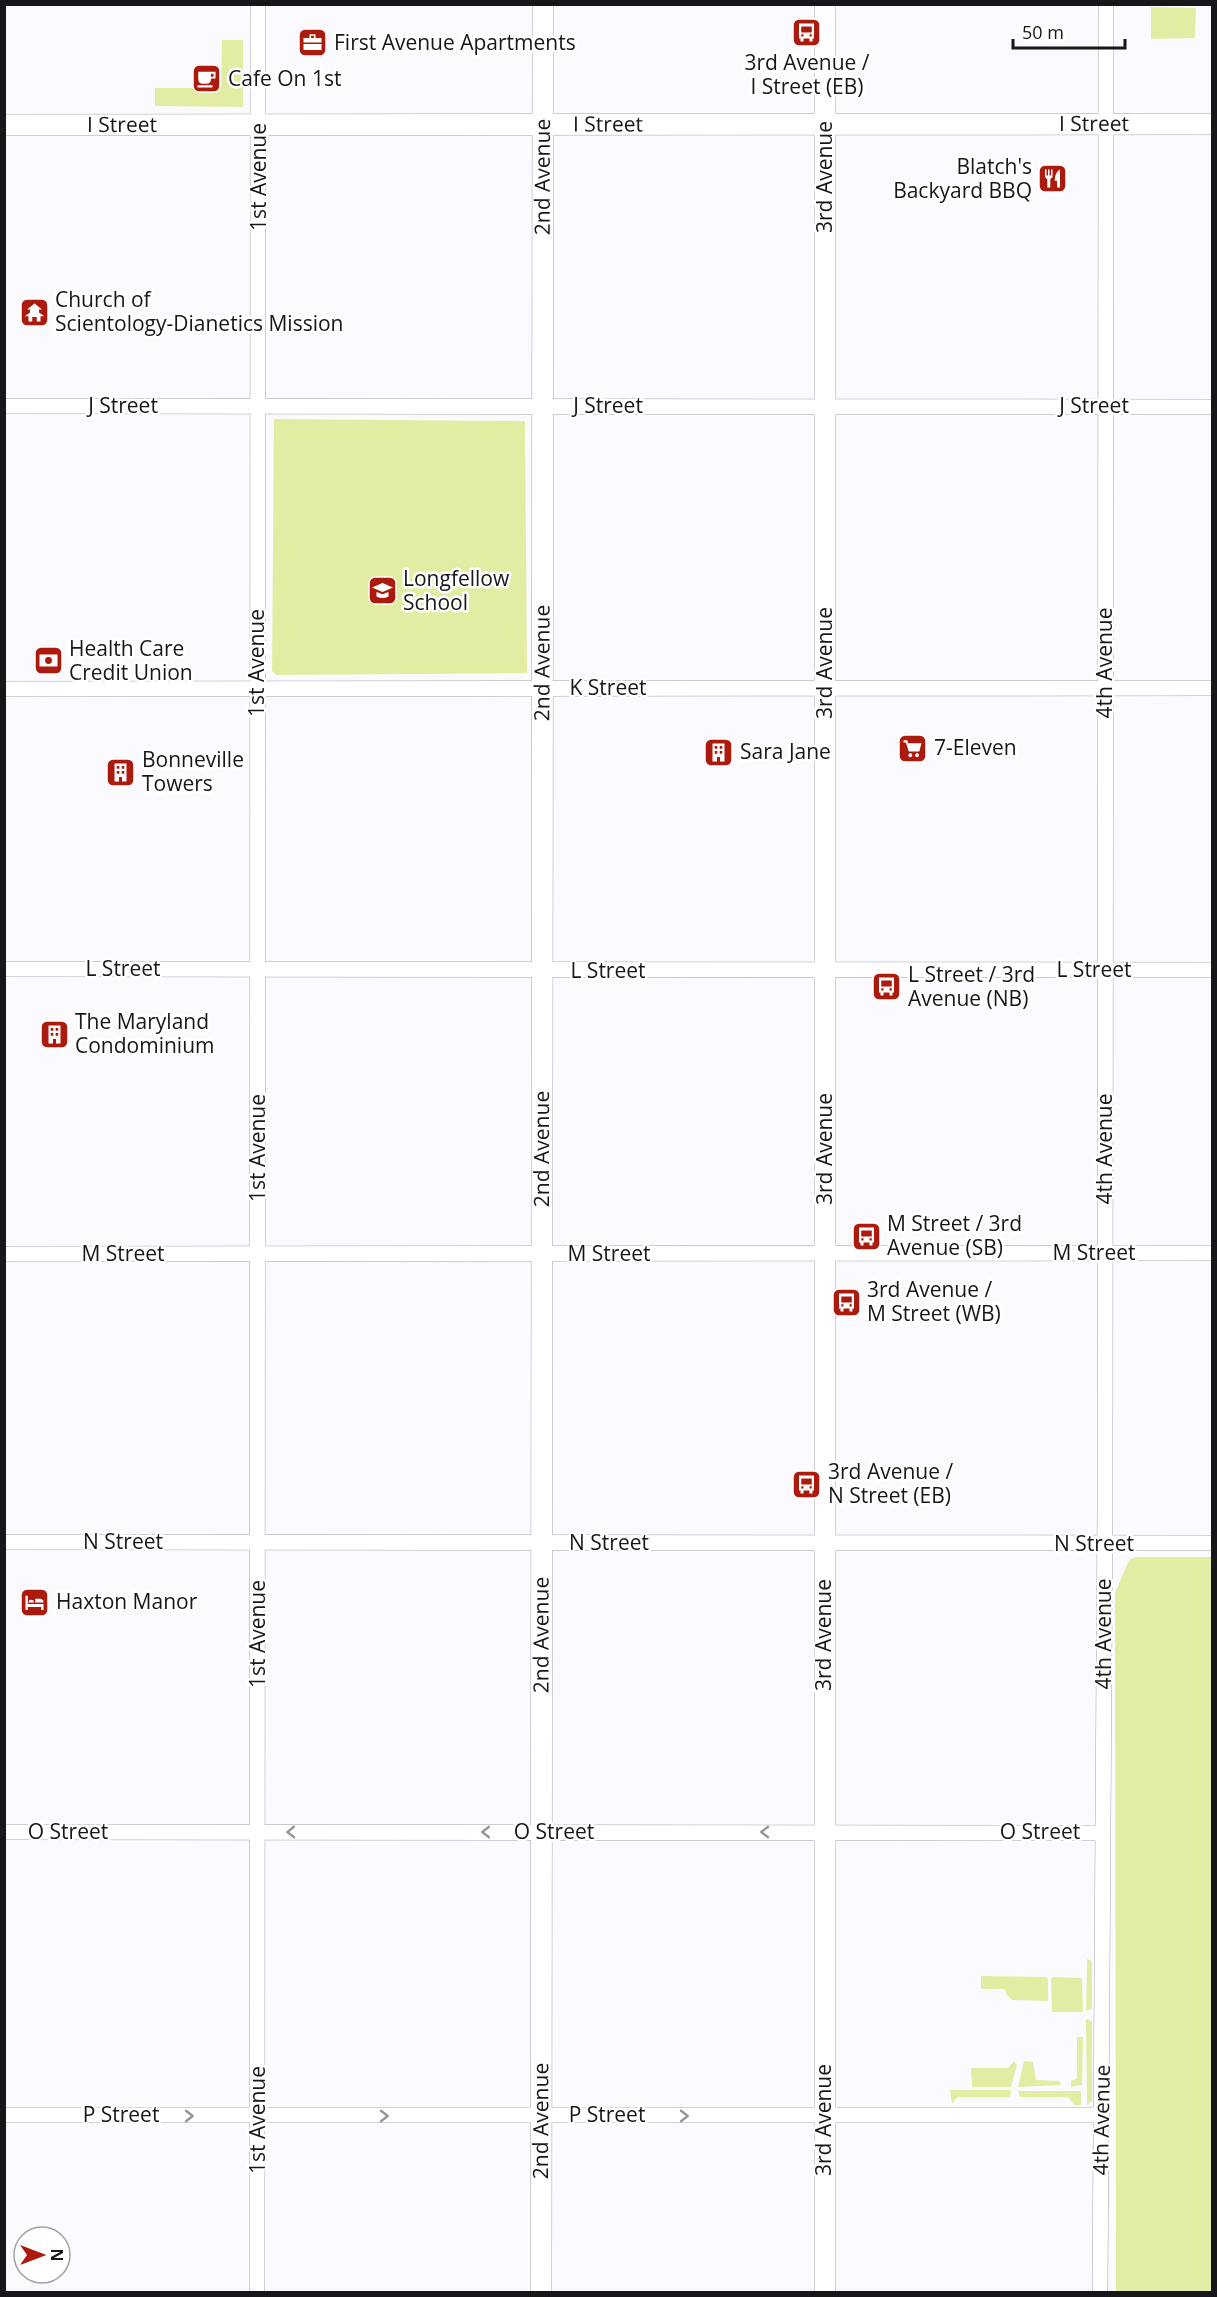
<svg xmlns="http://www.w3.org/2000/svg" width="1217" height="2297" viewBox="0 0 1217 2297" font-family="'Open Sans',sans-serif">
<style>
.green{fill:#e2eda3}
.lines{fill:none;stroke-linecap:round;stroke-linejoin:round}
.street-casing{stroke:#a3a4ad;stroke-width:16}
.secondary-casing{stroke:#a3a4ad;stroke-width:22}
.street{stroke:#fff;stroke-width:15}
.secondary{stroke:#fff;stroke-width:21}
.oneway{stroke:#979798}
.labels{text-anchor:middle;stroke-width:5;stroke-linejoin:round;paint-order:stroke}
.poi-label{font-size:21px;fill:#17171b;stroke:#fff;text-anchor:start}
.street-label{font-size:21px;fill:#17171b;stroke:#fff}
</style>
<rect width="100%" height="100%" fill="#fbfbff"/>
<g class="green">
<path d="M 1151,7 L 1196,8 L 1195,38 L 1151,39 Z"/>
<path d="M 222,40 L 243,40 L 243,107 L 155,106 L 155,88 L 221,88 Z"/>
<path d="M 274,419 L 525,421 L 527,673 L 276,675 L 272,671 Z"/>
<path d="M 1136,1557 L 1212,1557 L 1212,2292 L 1116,2292 L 1115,1593 L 1129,1560 Z"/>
<path d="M 1087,1959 L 1092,1961 L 1092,2009 L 1086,2011 Z"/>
<path d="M 981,1976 L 1046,1977 L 1048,1979 L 1048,2001 L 1012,2000 L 1006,1994 L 1005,1989 L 981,1989 Z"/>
<path d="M 1053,1977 L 1082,1978 L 1083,2012 L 1052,2012 L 1051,1979 Z"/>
<path d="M 1086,2019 L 1092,2021 L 1092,2101 L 1087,2105 Z"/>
<path d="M 1077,2037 L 1083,2037 L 1082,2085 L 1071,2087 L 1071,2081 L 1077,2078 Z"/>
<path d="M 1014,2061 L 1017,2065 L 1011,2087 L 972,2087 L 971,2068 L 1008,2068 Z"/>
<path d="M 1024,2061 L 1033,2062 L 1036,2080 L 1060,2081 L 1061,2085 L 1018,2087 Z"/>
<path d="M 950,2090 L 1011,2090 L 1010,2097 L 958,2097 L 952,2104 Z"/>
<path d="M 1018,2091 L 1081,2091 L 1081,2105 L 1074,2105 L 1068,2097 L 1020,2097 Z"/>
</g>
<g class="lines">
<defs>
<g id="street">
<path d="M 4,406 L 1212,407"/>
<path d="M 4,689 L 1212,688"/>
<path d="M 4,969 L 1212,970"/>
<path d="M 4,1254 L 1212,1253"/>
<path d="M 4,1542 L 1212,1543"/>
<path d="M 4,1832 L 1103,1833"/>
<path d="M 4,2115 L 1102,2115"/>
<path d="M 257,2292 L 258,4"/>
<path d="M 1100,2292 L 1105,1512 L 1106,4"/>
</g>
<g id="secondary">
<path id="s1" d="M 4,125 L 1212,124"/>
<path id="s2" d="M 541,2292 L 543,4"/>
<path d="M 825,2292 L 825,4"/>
</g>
</defs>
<use href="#street" class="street-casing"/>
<use href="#secondary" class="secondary-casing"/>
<use href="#street" class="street"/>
<use href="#secondary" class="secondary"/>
</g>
<defs><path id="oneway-chevron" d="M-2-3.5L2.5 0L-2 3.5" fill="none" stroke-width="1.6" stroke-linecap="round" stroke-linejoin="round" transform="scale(1.5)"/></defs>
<g class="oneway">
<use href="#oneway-chevron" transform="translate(291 1832) rotate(179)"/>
<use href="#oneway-chevron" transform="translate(486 1832) rotate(-180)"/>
<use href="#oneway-chevron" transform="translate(765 1832) rotate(180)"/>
<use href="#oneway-chevron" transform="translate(189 2116)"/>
<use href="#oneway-chevron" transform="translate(384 2116)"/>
<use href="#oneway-chevron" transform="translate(684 2116)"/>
</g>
<defs>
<symbol id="bus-square" viewBox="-11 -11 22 22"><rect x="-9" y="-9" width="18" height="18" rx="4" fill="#ab1a0c" stroke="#fff"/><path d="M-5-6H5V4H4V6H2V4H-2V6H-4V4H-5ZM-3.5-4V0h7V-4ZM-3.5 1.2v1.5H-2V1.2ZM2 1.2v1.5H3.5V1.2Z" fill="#fff"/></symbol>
<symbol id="office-square" viewBox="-11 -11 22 22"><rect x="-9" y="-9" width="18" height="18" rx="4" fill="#ab1a0c" stroke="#fff"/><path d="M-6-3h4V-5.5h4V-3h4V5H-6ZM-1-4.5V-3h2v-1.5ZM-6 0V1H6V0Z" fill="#fff"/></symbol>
<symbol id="cafe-square" viewBox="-11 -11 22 22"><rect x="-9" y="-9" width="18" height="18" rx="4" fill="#ab1a0c" stroke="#fff"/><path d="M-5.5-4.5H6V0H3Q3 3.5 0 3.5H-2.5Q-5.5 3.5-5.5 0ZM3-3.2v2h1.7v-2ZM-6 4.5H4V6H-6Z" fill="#fff"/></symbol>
<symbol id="restaurant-square" viewBox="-11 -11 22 22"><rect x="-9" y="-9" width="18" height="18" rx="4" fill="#ab1a0c" stroke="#fff"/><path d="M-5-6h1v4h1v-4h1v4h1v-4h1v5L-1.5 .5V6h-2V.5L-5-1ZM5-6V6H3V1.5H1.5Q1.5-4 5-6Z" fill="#fff"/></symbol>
<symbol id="temple-square" viewBox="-11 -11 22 22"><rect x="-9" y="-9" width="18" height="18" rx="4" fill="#ab1a0c" stroke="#fff"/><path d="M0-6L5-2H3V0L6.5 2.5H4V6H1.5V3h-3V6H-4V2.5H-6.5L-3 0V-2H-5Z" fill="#fff"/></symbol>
<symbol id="school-square" viewBox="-11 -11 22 22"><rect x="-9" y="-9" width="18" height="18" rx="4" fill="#ab1a0c" stroke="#fff"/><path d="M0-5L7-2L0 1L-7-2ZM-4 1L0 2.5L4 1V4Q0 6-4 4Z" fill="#fff"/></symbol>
<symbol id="bank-square" viewBox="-11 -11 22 22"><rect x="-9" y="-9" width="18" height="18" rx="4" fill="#ab1a0c" stroke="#fff"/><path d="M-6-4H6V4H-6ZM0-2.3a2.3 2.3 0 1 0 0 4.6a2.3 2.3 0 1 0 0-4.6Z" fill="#fff"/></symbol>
<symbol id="supermarket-square" viewBox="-11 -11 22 22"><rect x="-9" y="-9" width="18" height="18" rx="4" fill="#ab1a0c" stroke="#fff"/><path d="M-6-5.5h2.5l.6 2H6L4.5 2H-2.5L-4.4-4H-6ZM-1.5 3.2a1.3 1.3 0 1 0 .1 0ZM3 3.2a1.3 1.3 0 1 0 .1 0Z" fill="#fff"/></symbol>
<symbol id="building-square" viewBox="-11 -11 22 22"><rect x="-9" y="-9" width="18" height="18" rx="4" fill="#ab1a0c" stroke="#fff"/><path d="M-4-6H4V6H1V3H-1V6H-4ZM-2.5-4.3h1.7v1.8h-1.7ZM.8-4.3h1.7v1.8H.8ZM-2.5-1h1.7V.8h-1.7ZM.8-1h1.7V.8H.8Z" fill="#fff"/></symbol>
<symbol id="hotel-square" viewBox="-11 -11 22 22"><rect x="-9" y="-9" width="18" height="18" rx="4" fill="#ab1a0c" stroke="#fff"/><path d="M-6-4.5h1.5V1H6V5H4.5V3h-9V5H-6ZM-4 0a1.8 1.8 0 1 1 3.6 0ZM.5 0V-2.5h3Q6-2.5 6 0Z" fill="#fff"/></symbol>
</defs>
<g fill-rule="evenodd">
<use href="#bus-square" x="790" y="16" width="33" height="33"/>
<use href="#office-square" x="296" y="26" width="33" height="33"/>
<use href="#cafe-square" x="190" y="62" width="33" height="33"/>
<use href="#restaurant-square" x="1036" y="162" width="33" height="33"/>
<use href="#temple-square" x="18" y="296" width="33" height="33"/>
<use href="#school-square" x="366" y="574" width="33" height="33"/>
<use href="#bank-square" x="32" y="644" width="33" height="33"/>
<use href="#supermarket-square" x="896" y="732" width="33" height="33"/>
<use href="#building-square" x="702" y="736" width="33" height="33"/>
<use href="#building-square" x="104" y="756" width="33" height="33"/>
<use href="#bus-square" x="870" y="970" width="33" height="33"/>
<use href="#building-square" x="38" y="1018" width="33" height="33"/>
<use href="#bus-square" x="850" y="1220" width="33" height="33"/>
<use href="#bus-square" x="830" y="1286" width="33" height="33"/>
<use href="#bus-square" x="790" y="1468" width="33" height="33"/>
<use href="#hotel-square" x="18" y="1586" width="33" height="33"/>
</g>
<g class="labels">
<g class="poi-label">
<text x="334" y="50">First Avenue Apartments</text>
<text x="807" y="70" text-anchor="middle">3rd Avenue /<tspan x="807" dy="24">I Street (EB)</tspan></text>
<text x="228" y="86">Cafe On 1st</text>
<text x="1032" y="174" text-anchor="end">Blatch's<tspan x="1032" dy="24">Backyard BBQ</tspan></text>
<text x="55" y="307">Church of<tspan x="55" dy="24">Scientology-Dianetics Mission</tspan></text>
<text x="403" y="586">Longfellow<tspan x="403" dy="24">School</tspan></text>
<text x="69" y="656">Health Care<tspan x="69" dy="24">Credit Union</tspan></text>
<text x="934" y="755">7-Eleven</text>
<text x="740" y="759">Sara Jane</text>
<text x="142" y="767">Bonneville<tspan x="142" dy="24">Towers</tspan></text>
<text x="908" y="982">L Street / 3rd<tspan x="908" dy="24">Avenue (NB)</tspan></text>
<text x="75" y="1029">The Maryland<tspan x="75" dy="24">Condominium</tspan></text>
<text x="887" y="1231">M Street / 3rd<tspan x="887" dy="24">Avenue (SB)</tspan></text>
<text x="867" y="1297">3rd Avenue /<tspan x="867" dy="24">M Street (WB)</tspan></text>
<text x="828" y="1479">3rd Avenue /<tspan x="828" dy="24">N Street (EB)</tspan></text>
<text x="56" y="1609">Haxton Manor</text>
</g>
<g class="street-label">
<text dy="7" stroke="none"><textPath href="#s1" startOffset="604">I Street</textPath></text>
<text dy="7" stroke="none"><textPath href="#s1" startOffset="1090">I Street</textPath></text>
<text dy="7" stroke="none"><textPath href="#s1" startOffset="118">I Street</textPath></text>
<text transform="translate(259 177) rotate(-90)" y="7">1st Avenue</text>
<text dy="7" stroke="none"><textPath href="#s2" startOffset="2115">2nd Avenue</textPath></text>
<text transform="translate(825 177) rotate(-90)" y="7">3rd Avenue</text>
<text x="123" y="413">J Street</text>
<text x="608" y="413">J Street</text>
<text x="1094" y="413">J Street</text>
<text transform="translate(257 663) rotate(-90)" y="7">1st Avenue</text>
<text dy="7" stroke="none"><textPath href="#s2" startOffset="1629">2nd Avenue</textPath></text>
<text transform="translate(825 663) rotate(-90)" y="7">3rd Avenue</text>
<text transform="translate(1105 663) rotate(-90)" y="7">4th Avenue</text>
<text x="608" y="695">K Street</text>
<text x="123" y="976">L Street</text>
<text x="1094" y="977">L Street</text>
<text x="608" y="978">L Street</text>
<text transform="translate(258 1148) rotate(-90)" y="7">1st Avenue</text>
<text dy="7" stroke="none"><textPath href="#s2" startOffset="1143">2nd Avenue</textPath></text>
<text transform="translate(825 1149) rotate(-90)" y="7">3rd Avenue</text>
<text transform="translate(1105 1149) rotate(-90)" y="7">4th Avenue</text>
<text x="1094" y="1260">M Street</text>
<text x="123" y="1261">M Street</text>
<text x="609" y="1261">M Street</text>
<text x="123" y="1549">N Street</text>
<text x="609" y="1550">N Street</text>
<text x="1094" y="1551">N Street</text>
<text transform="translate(258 1634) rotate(-90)" y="7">1st Avenue</text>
<text dy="7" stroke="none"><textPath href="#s2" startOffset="657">2nd Avenue</textPath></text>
<text transform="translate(1104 1634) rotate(-90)" y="7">4th Avenue</text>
<text transform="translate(824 1635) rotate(-90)" y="7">3rd Avenue</text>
<text x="68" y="1839">O Street</text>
<text x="554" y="1839">O Street</text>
<text x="1040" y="1839">O Street</text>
<text x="121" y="2122">P Street</text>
<text x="607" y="2122">P Street</text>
<text transform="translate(258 2120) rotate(-90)" y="7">1st Avenue</text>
<text dy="7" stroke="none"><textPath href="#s2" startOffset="171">2nd Avenue</textPath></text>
<text transform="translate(824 2120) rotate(-90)" y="7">3rd Avenue</text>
<text transform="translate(1102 2120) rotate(-89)" y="7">4th Avenue</text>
</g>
</g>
<rect width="1217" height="2297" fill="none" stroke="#17171b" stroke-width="12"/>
<g transform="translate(42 2255) rotate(90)"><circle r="28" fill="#ffffff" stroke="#a2a2a4" stroke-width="1.5"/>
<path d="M0-4.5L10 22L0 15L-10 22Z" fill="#ab1a0c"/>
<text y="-9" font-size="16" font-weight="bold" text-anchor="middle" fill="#17171b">N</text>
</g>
<path d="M1013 39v9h112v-9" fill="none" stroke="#17171b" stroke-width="3"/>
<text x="1022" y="39" font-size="18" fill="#17171b" stroke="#ffffff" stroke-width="4.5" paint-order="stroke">50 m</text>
</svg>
